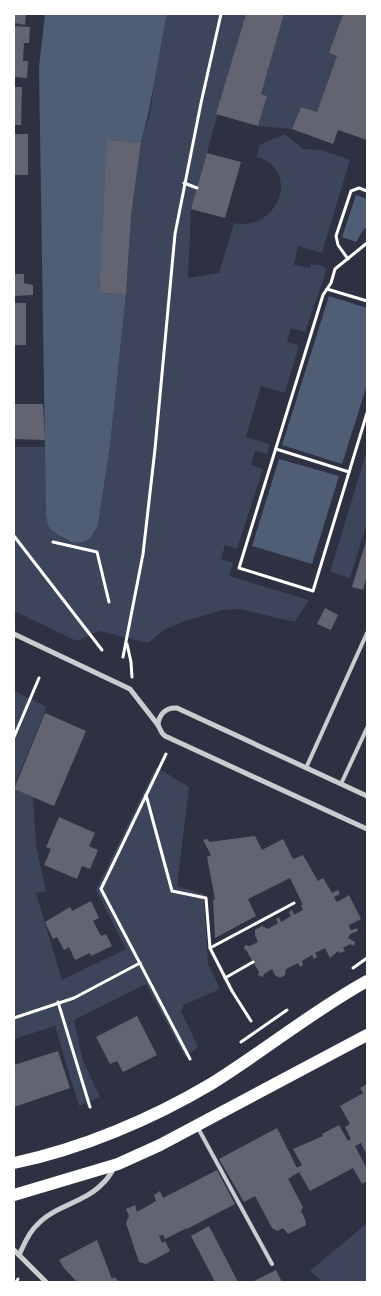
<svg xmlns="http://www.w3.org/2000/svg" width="381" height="1296" viewBox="0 0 381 1296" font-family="Commissioner,sans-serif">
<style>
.green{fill:#3c4559}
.water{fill:#4f5d75}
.building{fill:#626471}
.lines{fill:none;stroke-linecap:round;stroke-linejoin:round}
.path{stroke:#fff;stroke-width:3}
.service{stroke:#caccd0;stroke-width:4}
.minor{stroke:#caccd0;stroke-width:5}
.primary{stroke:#fff;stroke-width:12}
</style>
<rect width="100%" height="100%" fill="#2d3142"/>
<g class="green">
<path d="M 167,14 L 246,14 L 191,209 L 188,278 L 219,273 L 234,223 C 279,232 301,169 257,157 L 259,145 L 285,134 L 303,149 L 322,150 L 350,160 L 322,253 L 298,246 L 294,265 L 310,268 L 311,264 L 320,265 L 327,269 L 305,332 L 291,328 L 287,342 L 299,345 L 285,393 L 261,386 L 246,437 L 270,444 L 267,454 L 255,451 L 251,465 L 263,469 L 237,549 L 225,545 L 221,559 L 233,563 L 229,576 L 309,600 L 295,622 L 240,609 L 223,610 L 184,621 L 164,630 L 148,643 L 100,631 L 77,641 L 14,611 L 14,447 L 45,447 L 46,515 L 49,527 L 67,541 L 95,533 L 110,446 L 126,295 L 131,216 L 141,142 L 150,113 L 160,47 Z"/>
<path d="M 284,14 L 343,14 L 329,53 L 337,56 L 317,112 L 301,107 L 292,129 L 258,126 L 267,96 L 261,94 Z"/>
<path d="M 367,450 L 367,523 L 350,578 L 330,572 Z"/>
<path d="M 14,691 L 47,707 L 14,786 Z"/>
<path d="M 156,767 L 189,787 L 177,886 L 204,894 L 208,964 L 220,989 L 184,1005 L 181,1011 L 198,1047 L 185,1057 L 146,984 L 74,1020 L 83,1061 L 100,1097 L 79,1106 L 55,1026 L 14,1039 L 14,789 L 33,797 L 36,845 L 46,891 L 36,893 L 62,980 L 126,949 L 96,890 Z"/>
<path d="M 367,1223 L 367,1282 L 323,1282 L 310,1271 Z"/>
</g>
<g class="water">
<path d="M 45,14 L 167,14 C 158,56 153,100 141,142 L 108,140 L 99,293 L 126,295 L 110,446 L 98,523 C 93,542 79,548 62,537 C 58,535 52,531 49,527 C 47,524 47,519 46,515 L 39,67 Z"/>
<path d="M 356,195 L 367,199 L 367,226 L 362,232 L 356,242 L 342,237 Z"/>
<path d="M 329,296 L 367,308 L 367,385 L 342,464 L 282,445 Z"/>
<path d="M 279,459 L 339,476 L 312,564 L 252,546 Z"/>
</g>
<g class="building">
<path d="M 14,14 L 26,14 L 25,25 L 14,23 Z"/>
<path d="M 246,14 L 284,14 L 261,94 L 267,96 L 258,126 L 216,114 Z"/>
<path d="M 343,14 L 367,14 L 367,140 L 338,130 L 333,144 L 292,129 L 301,107 L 317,112 L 337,56 L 329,53 Z"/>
<path d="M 14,26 L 30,27 L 29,43 L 24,43 L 23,61 L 28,61 L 27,78 L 14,77 Z"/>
<path d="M 14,87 L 22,87 L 21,125 L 14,125 Z"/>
<rect x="14" y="134" width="14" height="41"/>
<path d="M 107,140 L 141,142 L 131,216 L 126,295 L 99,293 Z"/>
<path d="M 207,153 L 241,162 L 225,218 L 191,209 Z"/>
<path d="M 14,274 L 24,274 L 24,283 L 33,285 L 33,295 L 14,296 Z"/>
<rect x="14" y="303" width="12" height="42"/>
<path d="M 14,404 L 43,404 L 45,440 L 14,439 Z"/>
<path d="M 367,538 L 367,575 L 363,590 L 352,587 Z"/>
<path d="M 325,608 L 338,615 L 331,630 L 317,624 Z"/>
<path d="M 45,713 L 86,731 L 54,806 L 14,789 Z"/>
<path d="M 59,817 L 95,833 L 89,846 L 98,850 L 90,869 L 82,866 L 77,879 L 44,865 L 51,849 L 46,847 Z"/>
<path d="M 255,836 L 262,850 L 283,839 L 293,859 L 303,855 L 318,881 L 323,878 L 332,893 L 338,890 L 340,894 L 334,897 L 337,902 L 349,895 L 361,919 L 349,925 L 350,929 L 352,930 L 357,928 L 358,931 L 350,934 L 348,938 L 355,942 L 354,946 L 350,944 L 343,948 L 345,951 L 340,953 L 338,951 L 330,958 L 325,948 L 315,953 L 317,957 L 314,959 L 312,955 L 302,961 L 303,965 L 300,967 L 298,963 L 286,969 L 285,975 L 280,978 L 275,975 L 272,969 L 264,974 L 263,977 L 258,975 L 259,972 L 246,950 L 244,949 L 245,945 L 250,946 L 258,942 L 255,935 L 255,930 L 262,926 L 268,929 L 278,923 L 276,919 L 279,917 L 281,922 L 291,916 L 289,912 L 292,910 L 294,915 L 303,910 L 301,905 L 303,905 L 290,878 L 248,899 L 256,916 L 215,938 L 213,900 L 215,899 L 207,857 L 211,855 L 203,840 L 208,839 L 209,842 Z"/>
<path d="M 91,901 L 99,918 L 93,921 L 101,936 L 106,934 L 112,946 L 91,956 L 90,953 L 75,960 L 69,947 L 64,950 L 57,937 L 53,939 L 45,922 L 70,907 L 72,911 Z"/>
<path d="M 137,1016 L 157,1055 L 123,1072 L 117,1061 L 110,1064 L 96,1037 Z"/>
<path d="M 58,1051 L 70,1088 L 14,1107 L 14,1065 Z"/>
<path d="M 367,1084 L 367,1156 L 361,1143 L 355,1146 L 367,1169 L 367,1181 L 362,1184 L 353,1168 L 310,1191 L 299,1172 L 288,1179 L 303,1207 L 301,1211 L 305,1219 L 306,1225 L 288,1234 L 283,1228 L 277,1231 L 272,1228 L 255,1196 L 244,1202 L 219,1159 L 277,1128 L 297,1168 L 302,1165 L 293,1149 L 323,1136 L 322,1134 L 339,1125 L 348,1141 L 351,1139 L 345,1127 L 350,1124 L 340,1106 L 363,1093 L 360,1088 Z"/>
<path d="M 217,1170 L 235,1204 L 187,1229 L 187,1228 L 165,1239 L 163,1235 L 159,1236 L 162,1243 L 165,1241 L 170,1251 L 146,1264 L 139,1262 L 126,1223 L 129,1216 L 126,1209 L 135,1205 L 137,1212 L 156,1201 L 154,1195 L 160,1191 L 163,1198 Z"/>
<path d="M 209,1226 L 238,1282 L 215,1282 L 191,1236 Z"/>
<path d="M 97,1240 L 112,1279 L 114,1277 L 120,1282 L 77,1282 L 64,1268 L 59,1260 Z"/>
<path d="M 276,1270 L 282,1282 L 252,1282 Z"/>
</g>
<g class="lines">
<g class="path">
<path d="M 184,183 L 197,188"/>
<path d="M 367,243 L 335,269 L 331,283 L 323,295 L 239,568 L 313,591 L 367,413"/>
<path d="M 348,259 L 338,245 L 336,236 L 351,191 L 359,188 L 367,191"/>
<path d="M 327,289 L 367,301"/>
<path d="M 276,449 L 349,472"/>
<path d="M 14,536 L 102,650"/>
<path d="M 53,542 L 97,552 L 109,602"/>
<path d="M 127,644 L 131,662 L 132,677"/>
<path d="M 123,657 L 143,554 L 155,449 L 175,234 L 201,103 L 221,14"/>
<path d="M 14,737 L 39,678"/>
<path d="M 166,754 L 101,889 L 190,1059"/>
<path d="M 146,795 L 172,891 L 206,898 L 210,948 L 232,991 L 251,1021"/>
<path d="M 210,948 L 294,903"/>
<path d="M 353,968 L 367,958"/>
<path d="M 225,978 L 253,962"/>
<path d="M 58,1002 L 90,1107"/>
<path d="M 14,1018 L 74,998 L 140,963"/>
<path d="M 241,1042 L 287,1010"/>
<path d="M 16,1282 L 18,1279"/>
</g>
<g class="service">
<path d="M 306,768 L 367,633"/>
<path d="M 341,784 L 367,728"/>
<path d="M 198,1128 L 272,1264"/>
</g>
<g class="minor">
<path d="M 14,634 L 130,689 L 158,725 L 162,733 L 165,736 L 367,829"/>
<path d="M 158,725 C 159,714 166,707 177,708 L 367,796"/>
<path d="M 14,1250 L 46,1282"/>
<path d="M 19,1255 C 24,1245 28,1233 37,1225 C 55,1205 85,1203 103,1183 C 108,1179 111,1172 115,1167"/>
</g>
<g class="primary">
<path d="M 14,1163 C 81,1149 152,1119 211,1084 C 264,1051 313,1011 367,981"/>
<path d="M 14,1195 L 118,1164 L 160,1145 L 367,1035"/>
</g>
</g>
<rect width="381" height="1296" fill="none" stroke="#ffffff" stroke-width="30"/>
</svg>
